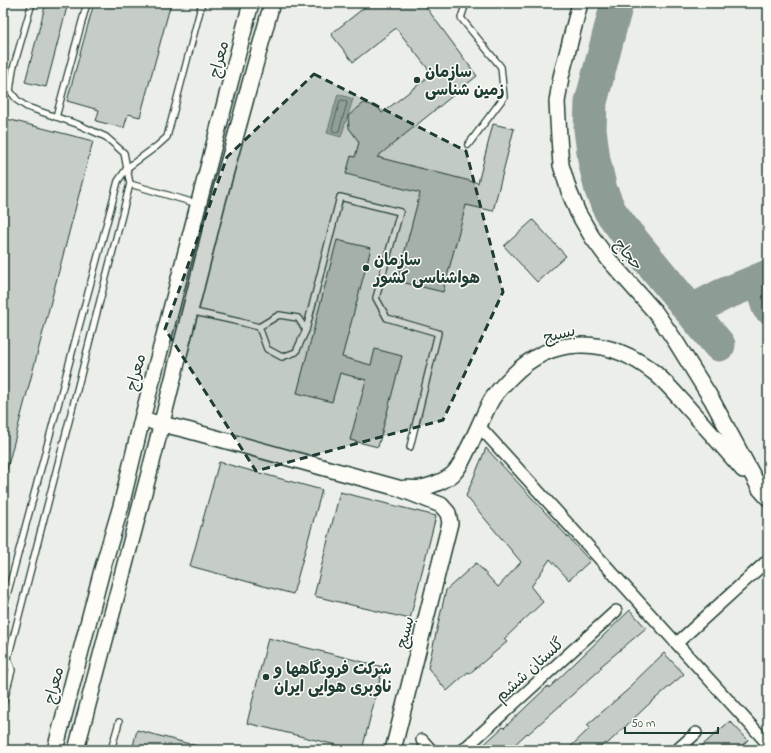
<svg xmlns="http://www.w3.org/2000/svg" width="771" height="753" viewBox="0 0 771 753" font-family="'Indie Flower','Playpen Sans Arabic',sans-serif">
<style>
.built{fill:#eceee9}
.water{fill:#aeb8b1;stroke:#75877f}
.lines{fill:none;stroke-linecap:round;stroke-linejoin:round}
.shore{stroke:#586e66;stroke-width:1}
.taxiway{stroke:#8e9c96;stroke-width:33}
.building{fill:#c6cdc7;stroke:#1f3d34}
.lane-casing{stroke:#1f3d34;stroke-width:8}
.street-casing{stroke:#1f3d34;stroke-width:14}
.secondary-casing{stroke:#1f3d34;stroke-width:18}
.lane{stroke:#fdfcf7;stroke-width:5.5}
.street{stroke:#fdfcf7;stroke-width:11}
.secondary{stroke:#fdfcf7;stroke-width:15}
.marked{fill:#1f3d34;fill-opacity:0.2;stroke:#1f3d34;stroke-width:3;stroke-dasharray:8 5;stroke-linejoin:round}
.poi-dot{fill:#1f3d34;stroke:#fdfcf7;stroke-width:1.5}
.labels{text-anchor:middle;stroke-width:3;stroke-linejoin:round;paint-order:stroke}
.street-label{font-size:16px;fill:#1f3d34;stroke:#fdfcf7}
.poi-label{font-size:16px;font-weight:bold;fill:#1f3d34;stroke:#fdfcf7;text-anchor:start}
</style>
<rect width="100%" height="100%" fill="#fdfcf7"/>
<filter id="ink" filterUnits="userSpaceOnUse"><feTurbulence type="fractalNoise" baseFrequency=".025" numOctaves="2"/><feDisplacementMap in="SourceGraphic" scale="8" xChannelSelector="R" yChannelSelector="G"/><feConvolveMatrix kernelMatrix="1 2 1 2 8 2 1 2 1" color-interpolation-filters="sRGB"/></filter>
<g filter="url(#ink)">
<rect class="built" x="3" y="3" width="765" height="747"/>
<path class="water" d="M 338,94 L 353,99 L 341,137 L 327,133 Z"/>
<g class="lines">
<path class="shore" d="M 342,100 L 346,101 L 347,103 L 339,131 L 337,132 L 333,131 L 332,129 L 340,101 Z"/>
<g class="taxiway">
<path d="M 617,3 L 591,102 L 590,129 L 594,160 L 601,190 L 610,211 L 624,230 L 719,345"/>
<path d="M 768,280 L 762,289 L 768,307"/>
<path d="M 691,311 L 722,295 L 768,276"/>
</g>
</g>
<g class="building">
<path d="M 46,3 L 68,3 L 46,87 L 25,82 Z"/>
<path d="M 94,3 L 171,3 L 140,117 L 128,114 L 124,128 L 96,121 L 99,110 L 67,101 Z"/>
<path d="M 370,3 L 423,3 L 477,76 L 377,157 L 478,183 L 493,124 L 514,129 L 493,211 L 466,205 L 443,292 L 397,281 L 420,193 L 346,174 L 351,156 L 355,157 L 359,142 L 349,128 L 348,116 L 364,103 L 378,107 L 382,113 L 432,74 L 396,28 L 353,62 L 331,34 Z"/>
<path d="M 3,118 L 93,141 L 6,473 L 3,473 Z"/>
<path d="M 533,220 L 566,256 L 537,282 L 504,246 Z"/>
<path d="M 337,240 L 371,248 L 342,357 L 371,365 L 375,349 L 402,356 L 378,447 L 350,440 L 366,380 L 340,373 L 332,402 L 297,393 Z"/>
<path d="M 486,448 L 590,561 L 569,580 L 550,559 L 531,587 L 543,602 L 504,639 L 507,642 L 470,673 L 468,672 L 447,691 L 428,668 L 446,590 L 476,563 L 498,587 L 521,562 L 466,496 Z"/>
<path d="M 219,462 L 322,490 L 293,594 L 190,566 Z"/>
<path d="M 340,492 L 436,516 L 410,619 L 314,596 Z"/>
<path d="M 630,610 L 646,628 L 600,667 L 602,668 L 563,703 L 528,734 L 527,733 L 509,750 L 478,750 L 503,727 L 504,728 L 548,686 L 549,688 Z"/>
<path d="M 268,638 L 383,667 L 362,750 L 356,750 L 247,723 Z"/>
<path d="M 664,653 L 684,674 L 649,704 L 607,744 L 605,743 L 597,750 L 567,750 L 590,728 L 587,725 L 631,687 L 630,686 Z"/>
<path d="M 730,721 L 748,740 L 737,750 L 697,750 Z"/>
<path d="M 137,730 L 201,747 L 201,750 L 132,750 Z"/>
</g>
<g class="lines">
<defs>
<g id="lane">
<path d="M 466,3 L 461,18 L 501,67 L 504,97 L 468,145"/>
<path d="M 56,117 L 87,3"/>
<path d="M 130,184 L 198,204"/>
<path d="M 190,311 L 240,322 L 259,327 L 279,315 L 298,318 L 306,330 L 296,352 L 282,357 L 267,349 L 259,327"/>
<path d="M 306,330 L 340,197 L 400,212 L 376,298 L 387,318 L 438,333 L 410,447"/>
<path d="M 3,610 L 118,181 L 127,168 L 157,146 L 167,137 L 202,3"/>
<path d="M 3,652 L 8,658 L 3,663"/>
<path d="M 3,704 L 12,670 L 8,658 L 130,184 L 124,153 L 106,137 L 77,124 L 27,107 L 18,101 L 10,91 L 13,69 L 32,3"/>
<path d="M 111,750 L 119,722"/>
</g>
<g id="street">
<path d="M 479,426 L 768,744"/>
<path d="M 677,643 L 768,560"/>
<path d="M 422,740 L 431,750"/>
<path d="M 463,750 L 616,611"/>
<path d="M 677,750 L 696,733"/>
</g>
<g id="secondary">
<path d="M 580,3 L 561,77 L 557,102 L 559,137 L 561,165 L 569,191 L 578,213 L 592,237 L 609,260 L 656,313 L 676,342 L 712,400 L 760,489 L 768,498"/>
<path d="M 153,422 L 187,430 L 398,488 L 441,505 L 448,513 L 450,523 L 393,750"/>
<path d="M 405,488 C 410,488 415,489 420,488 C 430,487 446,480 453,474 C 460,467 463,459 467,451 C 476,434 483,415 492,399 C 497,391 505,383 512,376 C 554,333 611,337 656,374 C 669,385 680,399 691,411 C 709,431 726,450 743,470"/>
<path d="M 55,750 L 102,570 L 121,506 L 142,419 L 170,313 L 251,3"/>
<path d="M 76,750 L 152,462 L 190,311 L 216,208 L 272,3"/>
</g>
</defs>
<use href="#lane" class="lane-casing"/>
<use href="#street" class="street-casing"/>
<use href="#secondary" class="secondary-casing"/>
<use href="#lane" class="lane"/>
<use href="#street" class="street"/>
<use href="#secondary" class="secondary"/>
</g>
</g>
<path class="marked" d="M 314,74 L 466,151 L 503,292 L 443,420 L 256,471 L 165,329 L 227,157 Z"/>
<g class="poi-dot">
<circle cx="417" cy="80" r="4"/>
<circle cx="366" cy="268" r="4"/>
<circle cx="266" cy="677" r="4"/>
</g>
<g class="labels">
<g class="street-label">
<text transform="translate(218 59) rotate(-75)" y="6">معراج</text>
<text transform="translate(629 254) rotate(51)" y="6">حجاج</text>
<text transform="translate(559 333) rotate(-14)" y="6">بسیج</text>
<text transform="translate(135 372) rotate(-75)" y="6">معراج</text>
<text transform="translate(404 632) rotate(-76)" y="6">بسیج</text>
<text transform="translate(529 669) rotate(-42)" y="6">گلستان ششم</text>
<text transform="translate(53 685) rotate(-75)" y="6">معراج</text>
</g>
<g class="poi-label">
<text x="425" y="77">سازمان<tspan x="425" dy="18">زمین شناسی</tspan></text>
<text x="374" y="265">سازمان<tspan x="374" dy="18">هواشناسی کشور</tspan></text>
<text x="274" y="674">شرکت فرودگاهها و<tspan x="274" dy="18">ناوبری هوایی ایران</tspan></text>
</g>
</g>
<rect width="771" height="753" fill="none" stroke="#fdfcf7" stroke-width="16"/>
<rect x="8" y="8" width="755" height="737" fill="none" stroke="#1f3d34" stroke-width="1.5" filter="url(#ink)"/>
<path d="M625 727v6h93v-6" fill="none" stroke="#1f3d34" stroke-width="2"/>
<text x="631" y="727" font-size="12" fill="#1f3d34" stroke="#fdfcf7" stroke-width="3" paint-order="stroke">50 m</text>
</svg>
